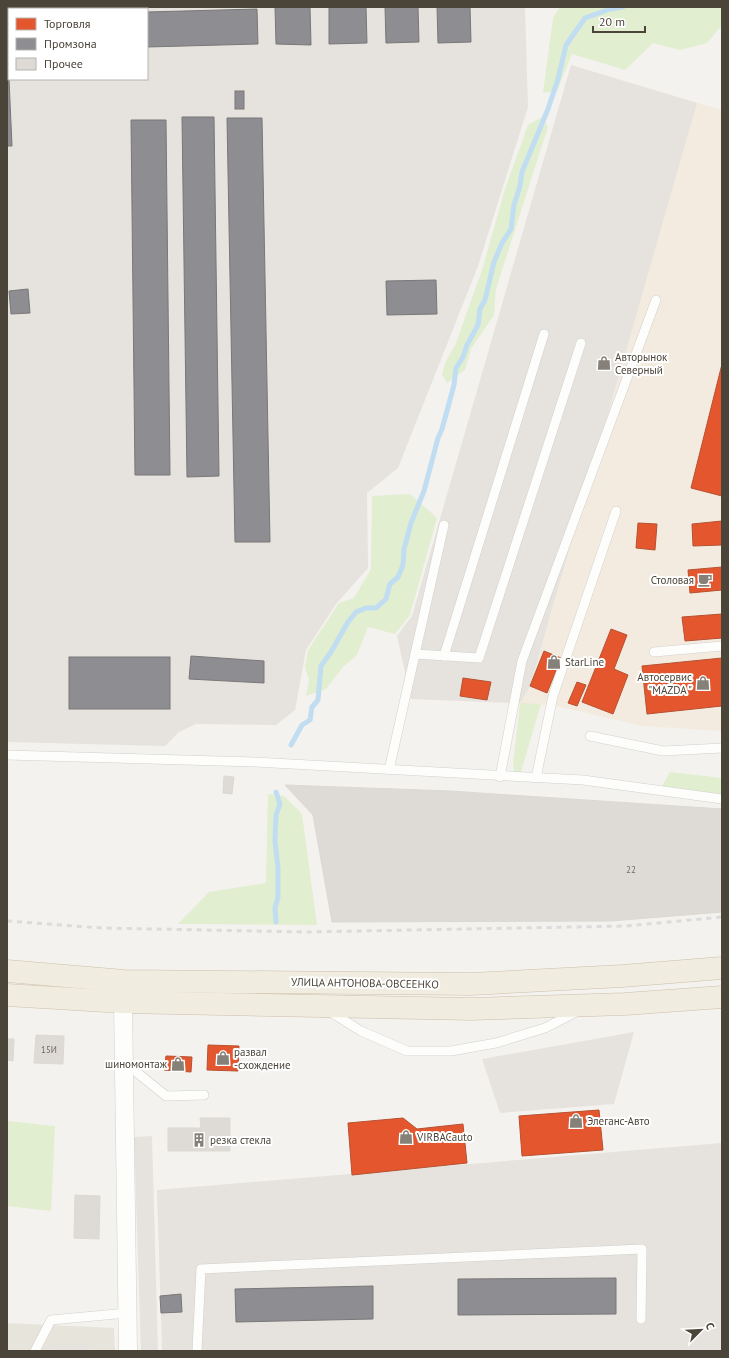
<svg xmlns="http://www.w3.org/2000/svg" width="729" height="1358" viewBox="0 0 729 1358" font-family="'PT Sans',sans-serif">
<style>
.residential{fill:#e7e4dc}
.commercial{fill:#f3ebdf}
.industrial{fill:#e6e2de;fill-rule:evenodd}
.green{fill:#e1eecf}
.parking{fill:#e6e3df}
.shops{fill:#e4572e;stroke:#b65131}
.industry{fill:#8d8d92;stroke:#797777}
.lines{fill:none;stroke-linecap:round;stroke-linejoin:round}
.stream{stroke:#c0ddf1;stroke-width:5}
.building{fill:#dedbd6;stroke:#dcd9d4}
.service-casing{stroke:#d2d0cb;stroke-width:10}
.minor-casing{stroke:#d2d0cb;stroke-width:19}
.trunk-casing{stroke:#ccbfa9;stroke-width:23}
.service{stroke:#fdfdfc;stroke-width:9}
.minor{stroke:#fdfdfc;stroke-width:18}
.trunk{stroke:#f0ece0;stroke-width:22}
.rail{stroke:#dbdbda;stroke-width:3;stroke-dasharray:5 5;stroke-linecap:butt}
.labels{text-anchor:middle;stroke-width:4;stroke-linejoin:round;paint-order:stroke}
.number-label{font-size:9px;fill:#706a61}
.poi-label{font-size:11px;fill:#4b4439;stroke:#fff;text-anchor:start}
.street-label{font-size:11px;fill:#4b4439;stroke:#fff}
</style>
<rect width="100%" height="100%" fill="#f4f2ee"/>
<path class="residential" d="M 7,1323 L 114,1328 L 115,1351 L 7,1351 Z"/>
<path class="commercial" d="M 571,65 L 722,110 L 722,731 L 642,726 L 552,705 L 411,699 L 397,636 L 412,616 Z"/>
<g class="industrial">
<path d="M 7,7 L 525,7 L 528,107 L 478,266 L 398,468 L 367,493 L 368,568 L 336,604 L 306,650 L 295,710 L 276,725 L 196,724 L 179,732 L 165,746 L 7,742 ZM 9,9 L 147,9 L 147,79 L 9,79 Z"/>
<path d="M 152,1136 L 158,1351 L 141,1351 L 134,1137 Z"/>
<path d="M 722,1143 L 722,1351 L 162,1351 L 157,1190 Z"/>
</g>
<g class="green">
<path d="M 560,7 L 722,7 L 722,25 L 707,43 L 680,50 L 653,43 L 625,70 L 572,54 L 557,91 L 543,93 L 553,18 Z"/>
<path d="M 542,117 L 548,127 L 496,289 L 494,315 L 471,349 L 465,370 L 447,383 L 442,374 L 446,361 L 456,343 L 483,267 L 505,189 L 528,125 Z"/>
<path d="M 410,494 L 437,518 L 410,615 L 395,634 L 368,627 L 357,655 L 343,667 L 326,689 L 306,696 L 309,680 L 305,667 L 308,650 L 339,603 L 354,598 L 371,569 L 372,496 Z"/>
<path d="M 520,703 L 541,704 L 520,775 L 514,771 L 513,764 Z"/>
<path d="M 670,772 L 722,778 L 722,796 L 662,786 Z"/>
<path d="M 268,794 L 284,796 L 302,814 L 317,925 L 178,924 L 209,892 L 266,883 Z"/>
<path d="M 7,1121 L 55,1126 L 51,1211 L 7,1206 Z"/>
</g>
<g class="parking">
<path d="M 571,65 L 697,103 L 530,686 L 520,703 L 411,699 L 397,636 L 412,616 Z"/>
<path d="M 634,1032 L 614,1104 L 500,1113 L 482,1059 Z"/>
<path d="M 52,1343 L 91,1344 L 91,1351 L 50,1351 Z"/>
</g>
<g class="shops">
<path d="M 722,364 L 722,496 L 691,488 Z"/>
<path d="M 722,521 L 722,545 L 693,546 L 692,524 Z"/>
<path d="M 638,523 L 657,524 L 655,550 L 636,548 Z"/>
<path d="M 722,567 L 722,590 L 690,593 L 688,570 Z"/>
<path d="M 722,614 L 722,638 L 685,641 L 682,617 Z"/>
<path d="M 611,629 L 627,635 L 614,669 L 628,675 L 613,714 L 582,702 Z"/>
<path d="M 544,651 L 561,658 L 547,693 L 530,686 Z"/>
<path d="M 722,658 L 722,706 L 647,714 L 642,666 Z"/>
<path d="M 463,678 L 491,682 L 487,700 L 460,696 Z"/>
<path d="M 577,682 L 586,685 L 577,706 L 568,703 Z"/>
<path d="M 208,1045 L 239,1046 L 238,1071 L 207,1070 Z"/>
<path d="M 166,1056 L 192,1057 L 191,1072 L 164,1070 Z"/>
<path d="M 599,1110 L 603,1150 L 522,1156 L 519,1116 Z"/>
<path d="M 403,1118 L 417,1129 L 463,1124 L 467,1163 L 352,1175 L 348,1123 Z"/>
</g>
<g class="industry">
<path d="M 275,7 L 310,7 L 311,45 L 276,44 Z"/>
<path d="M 329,7 L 366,7 L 367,43 L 329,44 Z"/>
<path d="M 385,7 L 418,7 L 419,42 L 386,43 Z"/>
<path d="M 437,7 L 470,7 L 471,42 L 438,43 Z"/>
<path d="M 257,9 L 258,44 L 147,47 L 147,12 Z"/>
<path d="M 7,34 L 12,146 L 7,146 Z"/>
<rect x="235" y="91" width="9" height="18"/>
<path d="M 182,117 L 214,117 L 219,476 L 187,477 Z"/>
<path d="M 227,118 L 262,118 L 270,542 L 235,542 Z"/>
<path d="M 131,120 L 166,120 L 170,475 L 135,475 Z"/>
<path d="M 436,280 L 437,314 L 387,315 L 386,281 Z"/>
<path d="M 28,289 L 30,313 L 11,314 L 9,291 Z"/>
<path d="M 191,656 L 264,661 L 264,683 L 189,679 Z"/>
<rect x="69" y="657" width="101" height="52"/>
<path d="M 616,1278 L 616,1314 L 458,1315 L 458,1279 Z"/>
<path d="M 373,1286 L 373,1319 L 236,1322 L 235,1289 Z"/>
<path d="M 181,1294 L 182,1312 L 161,1313 L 160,1296 Z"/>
</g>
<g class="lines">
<g class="stream">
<path d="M 291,745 L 302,725 L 310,720 L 312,707 L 318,700 L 321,666 L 331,652 L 348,622 L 356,612 L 366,608 L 376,608 L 386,599 L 390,584 L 398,577 L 403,565 L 404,549 L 411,523 L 424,491 L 438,438 L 442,429 L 454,385 L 456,368 L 463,357 L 467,345 L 478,325 L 480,309 L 485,300 L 494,262 L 502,243 L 511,229 L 514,205 L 520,186 L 522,172 L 548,109 L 558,79 L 566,45 L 585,18 L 610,9 L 623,7"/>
<path d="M 276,922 L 275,908 L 278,897 L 278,868 L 275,841 L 276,815 L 280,804 L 276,792"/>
</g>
</g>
<g class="building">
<path d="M 224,776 L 234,777 L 232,794 L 223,793 Z"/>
<path d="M 285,785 L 450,791 L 722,809 L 722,912 L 611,921 L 332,922 L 313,815 Z"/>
<path d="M 36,1035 L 64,1036 L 63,1064 L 34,1063 Z"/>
<path d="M 7,1039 L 14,1039 L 13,1061 L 7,1060 Z"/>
<path d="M 200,1118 L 230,1118 L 230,1151 L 168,1151 L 168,1128 L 201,1128 Z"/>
<path d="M 75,1195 L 100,1196 L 99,1239 L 74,1238 Z"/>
</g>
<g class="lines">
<defs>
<g id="service">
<path d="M 654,652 L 722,646"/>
<path d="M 415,654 L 479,658 L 581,343"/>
<path d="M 444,656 L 544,334"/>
<path d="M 590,736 L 663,751 L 722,748"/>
<path d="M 7,755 L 255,762 L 583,780 L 722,799"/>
<path d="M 389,770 L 444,525"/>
<path d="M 500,777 L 522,661 L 656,300"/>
<path d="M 536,778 L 553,696 L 616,511"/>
<path d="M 329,1011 L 361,1031 L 407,1051 L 451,1051 L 496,1043 L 545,1028 L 576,1012"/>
<path d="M 124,1062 L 166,1096 L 204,1095"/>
<path d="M 35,1351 L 51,1320 L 127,1313"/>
<path d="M 197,1351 L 201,1269 L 642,1249 L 641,1319"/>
</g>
<path id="minor" d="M 123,1002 L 128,1351"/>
<g id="trunk">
<path d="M 7,971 L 124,981 L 471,984 L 622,976 L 722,968"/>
<path d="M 7,995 L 123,1002 L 471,1009 L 625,1004 L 722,997"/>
</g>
</defs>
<use href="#service" class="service-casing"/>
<use href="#minor" class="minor-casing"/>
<use href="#trunk" class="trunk-casing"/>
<use href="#service" class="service"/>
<use href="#minor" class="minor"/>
<use href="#trunk" class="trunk"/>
<path class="rail" d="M 7,921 L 102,928 L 305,932 L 626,926 L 722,917"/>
</g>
<defs>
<symbol id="shop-bare" viewBox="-9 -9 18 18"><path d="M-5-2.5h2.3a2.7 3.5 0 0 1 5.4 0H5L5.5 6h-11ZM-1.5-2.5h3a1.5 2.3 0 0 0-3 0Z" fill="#868178" stroke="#fff" stroke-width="2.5" paint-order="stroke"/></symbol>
<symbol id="cafe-bare" viewBox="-9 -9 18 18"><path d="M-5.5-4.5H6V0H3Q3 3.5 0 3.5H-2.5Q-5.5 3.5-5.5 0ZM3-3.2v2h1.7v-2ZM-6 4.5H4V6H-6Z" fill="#868178" stroke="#fff" stroke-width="2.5" paint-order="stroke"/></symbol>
<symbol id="building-bare" viewBox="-9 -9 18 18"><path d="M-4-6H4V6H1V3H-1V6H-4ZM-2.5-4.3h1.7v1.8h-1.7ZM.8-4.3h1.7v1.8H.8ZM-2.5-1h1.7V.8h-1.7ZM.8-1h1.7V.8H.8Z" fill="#868178" stroke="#fff" stroke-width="2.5" paint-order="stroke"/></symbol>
</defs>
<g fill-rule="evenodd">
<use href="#shop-bare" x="594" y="353" width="20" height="20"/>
<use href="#cafe-bare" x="695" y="570" width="20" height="20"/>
<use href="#shop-bare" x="544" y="652" width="20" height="20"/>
<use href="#shop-bare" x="693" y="673" width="20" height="20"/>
<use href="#shop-bare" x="213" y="1048" width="20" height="20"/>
<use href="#shop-bare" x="168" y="1054" width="20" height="20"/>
<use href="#shop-bare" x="566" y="1111" width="20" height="20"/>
<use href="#shop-bare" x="396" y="1127" width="20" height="20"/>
<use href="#building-bare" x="189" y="1130" width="20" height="20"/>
</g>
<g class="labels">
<g class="number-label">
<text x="631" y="873">22</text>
<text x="49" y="1053">15И</text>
</g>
<g class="poi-label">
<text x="615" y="361">Авторынок<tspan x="615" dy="13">Северный</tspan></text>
<text x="694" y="584" text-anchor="end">Столовая</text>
<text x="565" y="666">StarLine</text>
<text x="692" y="681" text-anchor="end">Автосервис<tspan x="692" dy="13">"MAZDA "</tspan></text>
<text x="234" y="1056">развал<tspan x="234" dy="13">-схождение</tspan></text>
<text x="167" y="1068" text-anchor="end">шиномонтаж</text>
<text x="587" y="1125">Элеганс-Авто</text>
<text x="417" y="1141">VIRBACauto</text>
<text x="210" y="1144">резка стекла</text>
</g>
<g class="street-label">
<text transform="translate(365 983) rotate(1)" y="4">УЛИЦА АНТОНОВА-ОВСЕЕНКО</text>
</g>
</g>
<rect width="729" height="1358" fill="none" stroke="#4b4439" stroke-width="16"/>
<rect x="8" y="8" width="140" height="72" fill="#ffffff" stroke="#b7b4b0"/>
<rect x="16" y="18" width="20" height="12" fill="#e4572e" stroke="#b7b4b0"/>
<text x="44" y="28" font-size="12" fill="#4b4439">Торговля</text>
<rect x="16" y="38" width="20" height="12" fill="#8d8d92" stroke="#b7b4b0"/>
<text x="44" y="48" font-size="12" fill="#4b4439">Промзона</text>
<rect x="16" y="58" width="20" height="12" fill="#dedbd6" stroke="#b7b4b0"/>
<text x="44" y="68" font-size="12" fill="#4b4439">Прочее</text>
<g transform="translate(701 1330) rotate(66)" stroke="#ffffff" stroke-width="3" paint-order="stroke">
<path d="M0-3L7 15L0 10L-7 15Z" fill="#4b4439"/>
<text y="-6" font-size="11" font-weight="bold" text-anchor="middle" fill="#4b4439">С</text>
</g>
<path d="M593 26v6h52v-6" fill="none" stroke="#4b4439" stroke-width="2"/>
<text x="599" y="26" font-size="12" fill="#4b4439" stroke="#ffffff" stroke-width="3" paint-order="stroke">20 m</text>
</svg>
